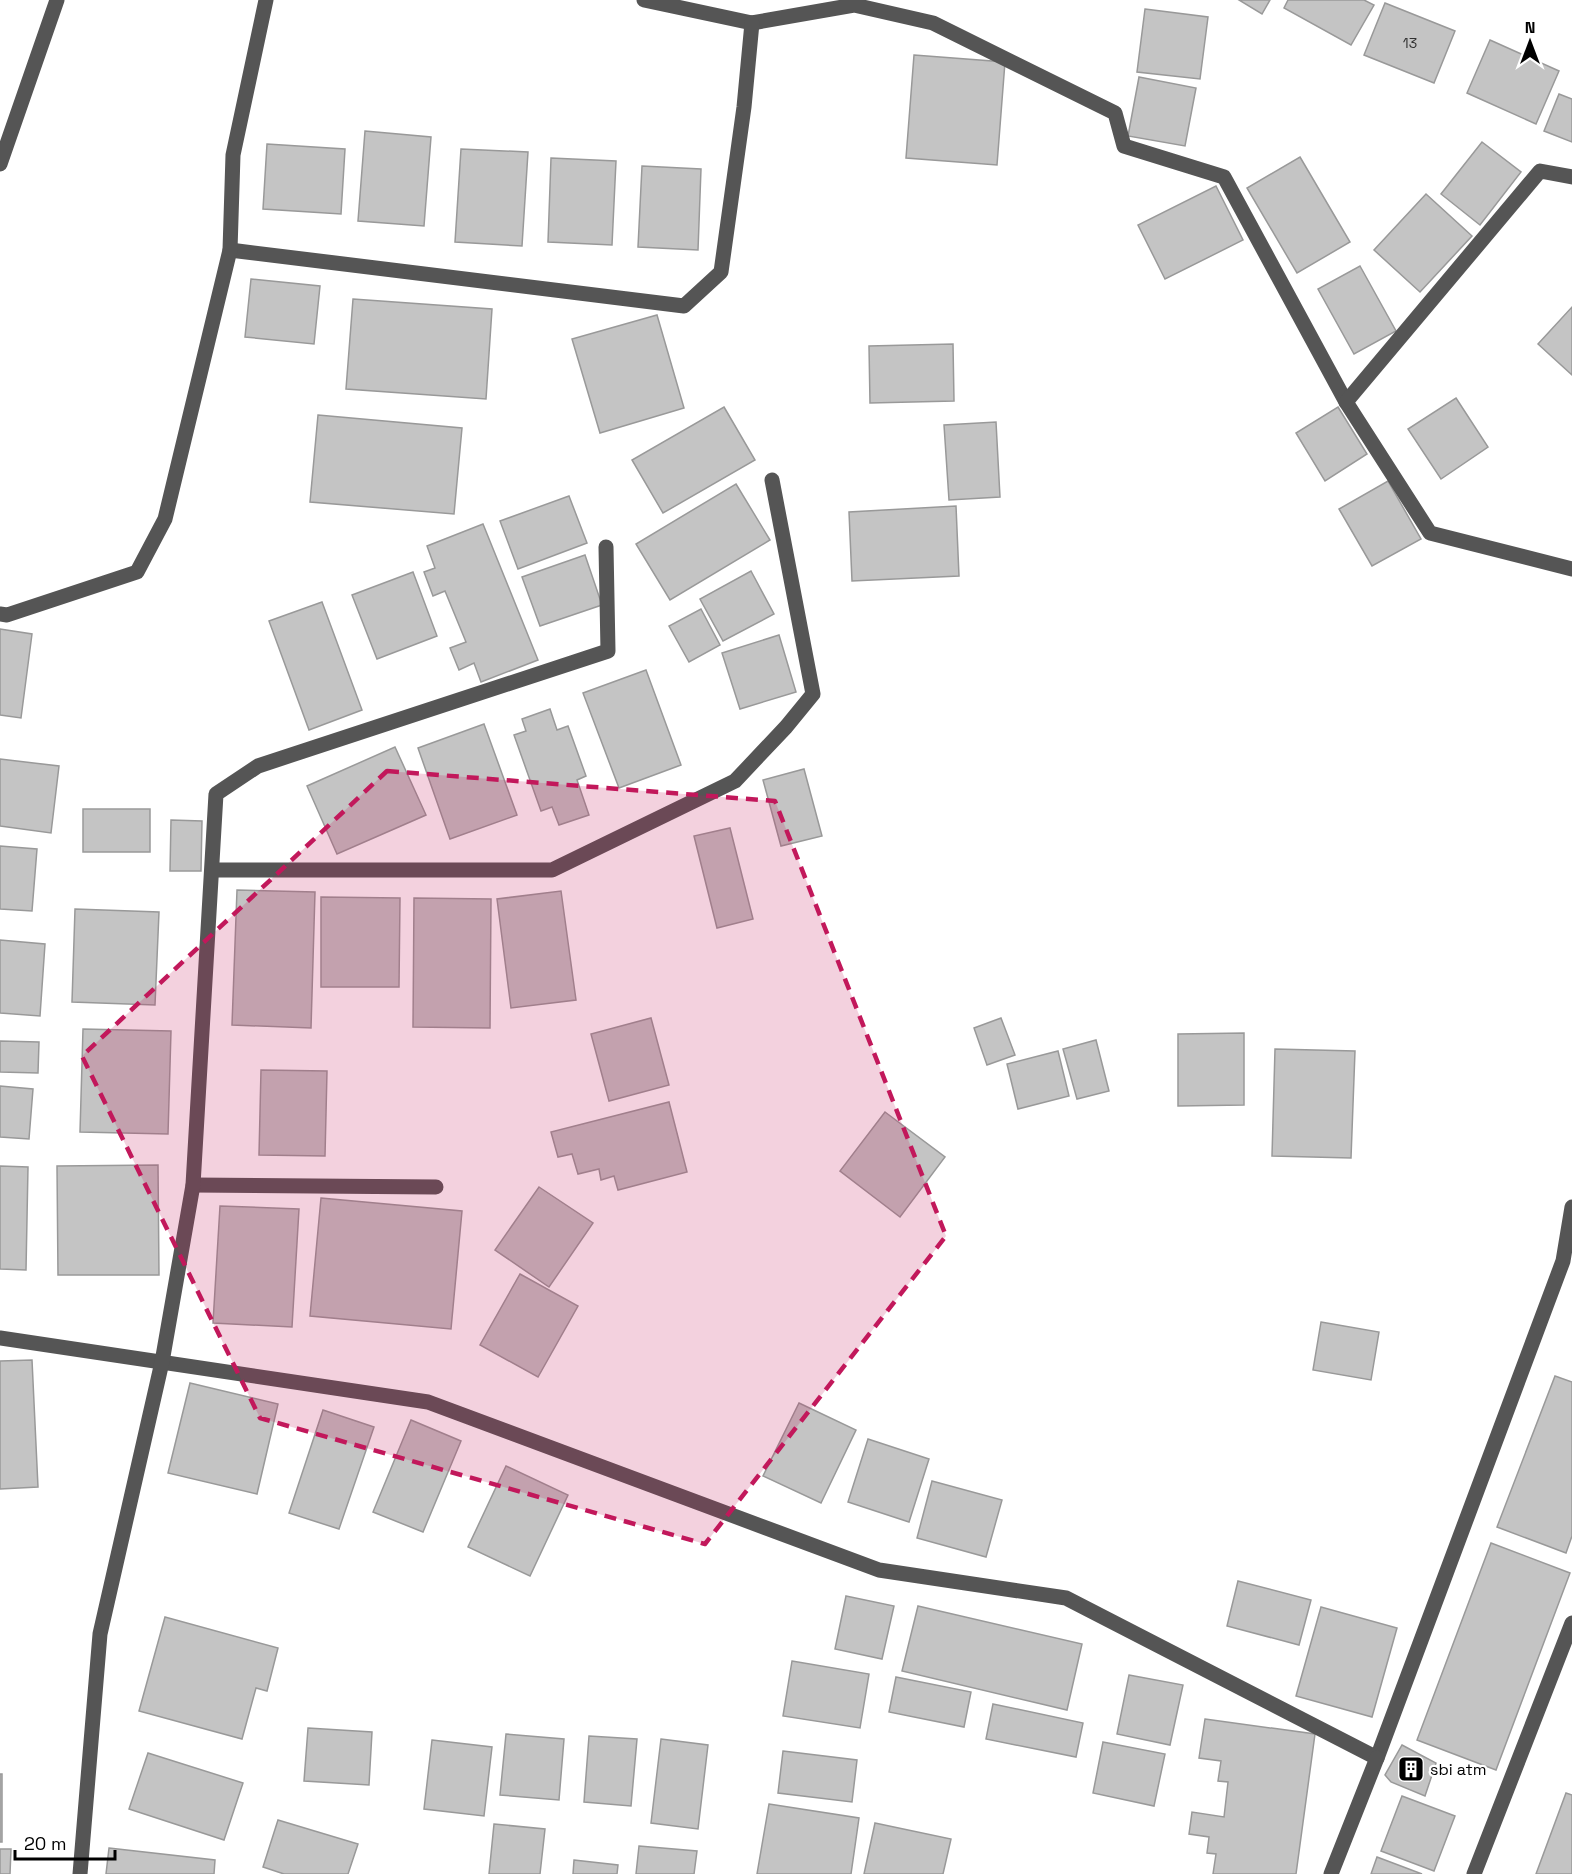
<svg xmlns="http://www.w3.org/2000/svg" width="1572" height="1874" viewBox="0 0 1572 1874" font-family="'Space Grotesk',sans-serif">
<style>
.building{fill:#c4c4c4;stroke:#999;stroke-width:1.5}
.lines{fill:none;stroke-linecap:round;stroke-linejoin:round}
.minor{stroke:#555;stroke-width:15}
.marked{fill:#c2185b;fill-opacity:0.2;stroke:#c2185b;stroke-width:4.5;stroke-dasharray:12 8;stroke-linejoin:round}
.labels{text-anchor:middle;stroke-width:4.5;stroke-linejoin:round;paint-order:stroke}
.number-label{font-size:14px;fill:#313131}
.poi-label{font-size:16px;fill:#000;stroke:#fff;text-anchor:start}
</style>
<rect width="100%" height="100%" fill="#fff"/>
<g class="building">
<path d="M 1239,0 L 1270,0 L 1262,14 Z"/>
<path d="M 1288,0 L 1364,0 L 1374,5 L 1351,45 L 1284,8 Z"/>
<path d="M 1385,3 L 1455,31 L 1434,83 L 1364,55 Z"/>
<path d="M 1145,9 L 1208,17 L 1200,79 L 1137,72 Z"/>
<path d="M 1490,40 L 1559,71 L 1536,124 L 1467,93 Z"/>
<path d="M 914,55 L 1005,62 L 997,165 L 906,158 Z"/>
<path d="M 1139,77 L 1196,88 L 1185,146 L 1128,136 Z"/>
<path d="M 1559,94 L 1572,99 L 1572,142 L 1544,131 Z"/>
<path d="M 365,131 L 431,137 L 424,226 L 358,221 Z"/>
<path d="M 1482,142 L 1521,172 L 1480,225 L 1441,194 Z"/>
<path d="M 267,144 L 345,149 L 341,214 L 263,209 Z"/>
<path d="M 461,149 L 528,152 L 522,246 L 455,242 Z"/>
<path d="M 1300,157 L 1350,242 L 1297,273 L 1247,188 Z"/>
<path d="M 551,158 L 616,161 L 612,245 L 548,242 Z"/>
<path d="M 642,166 L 701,169 L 698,250 L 638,247 Z"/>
<path d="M 1216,186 L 1243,240 L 1165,279 L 1138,225 Z"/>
<path d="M 1426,194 L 1472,236 L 1420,292 L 1374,250 Z"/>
<path d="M 1360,266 L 1396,331 L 1354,354 L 1318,289 Z"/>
<path d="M 251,279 L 320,286 L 314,344 L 245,337 Z"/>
<path d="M 353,299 L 492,309 L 486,399 L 346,389 Z"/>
<path d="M 1572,307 L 1572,375 L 1538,344 Z"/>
<path d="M 657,315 L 684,408 L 600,433 L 572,339 Z"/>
<path d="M 953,344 L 954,401 L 870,403 L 869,346 Z"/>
<path d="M 1456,398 L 1488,447 L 1441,479 L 1408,429 Z"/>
<path d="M 724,407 L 755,460 L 663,513 L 632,460 Z"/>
<path d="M 1338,407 L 1367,454 L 1325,481 L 1296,433 Z"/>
<path d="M 318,415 L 462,428 L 454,514 L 310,502 Z"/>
<path d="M 996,422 L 1000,497 L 949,500 L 944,425 Z"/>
<path d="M 1388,481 L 1421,539 L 1372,566 L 1339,509 Z"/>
<path d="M 736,484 L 770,540 L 670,600 L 636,544 Z"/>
<path d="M 569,496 L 587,543 L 518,569 L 500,521 Z"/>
<path d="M 956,506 L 959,576 L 852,581 L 849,512 Z"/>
<path d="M 483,524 L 538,660 L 481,682 L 474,663 L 459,670 L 450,648 L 466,642 L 445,591 L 433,596 L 424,572 L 435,568 L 427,546 Z"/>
<path d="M 585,555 L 602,605 L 540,626 L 522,577 Z"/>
<path d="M 751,571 L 774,614 L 723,641 L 700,599 Z"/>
<path d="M 413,572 L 437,636 L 377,659 L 352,595 Z"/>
<path d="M 322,602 L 362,710 L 309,730 L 269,621 Z"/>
<path d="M 701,609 L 720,645 L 689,662 L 669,626 Z"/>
<path d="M 0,629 L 32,634 L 21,718 L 0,715 Z"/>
<path d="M 779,635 L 796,692 L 740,709 L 722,653 Z"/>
<path d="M 646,670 L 681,765 L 619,788 L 583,693 Z"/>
<path d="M 550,709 L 557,730 L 568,726 L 586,776 L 577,780 L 589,815 L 559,825 L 552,807 L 541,811 L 514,735 L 526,731 L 522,719 Z"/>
<path d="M 484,724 L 517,815 L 450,839 L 418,748 Z"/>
<path d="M 395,747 L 426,815 L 337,854 L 307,786 Z"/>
<path d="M 0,759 L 59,766 L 51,833 L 0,826 Z"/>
<path d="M 804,769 L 822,836 L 781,846 L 763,780 Z"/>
<rect x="83" y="809" width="67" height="43"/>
<path d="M 171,820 L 202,821 L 201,871 L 170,871 Z"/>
<path d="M 730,828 L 753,919 L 717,928 L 694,836 Z"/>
<path d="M 0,846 L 37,849 L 32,911 L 0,909 Z"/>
<path d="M 237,890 L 315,892 L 311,1028 L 232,1025 Z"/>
<path d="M 561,891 L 576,1000 L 511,1008 L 497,899 Z"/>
<path d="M 321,897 L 400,898 L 399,987 L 321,987 Z"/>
<path d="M 414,898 L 491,899 L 490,1028 L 413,1027 Z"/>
<path d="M 75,909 L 159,912 L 155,1005 L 72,1002 Z"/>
<path d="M 0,940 L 45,944 L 40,1016 L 0,1013 Z"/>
<path d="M 651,1018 L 669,1085 L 609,1101 L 591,1034 Z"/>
<path d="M 1001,1018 L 1015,1055 L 987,1065 L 974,1028 Z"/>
<path d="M 83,1029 L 171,1031 L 168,1134 L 80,1132 Z"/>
<path d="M 1244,1033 L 1244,1105 L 1178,1106 L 1178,1034 Z"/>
<path d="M 1096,1040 L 1109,1091 L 1077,1099 L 1063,1049 Z"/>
<path d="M 0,1041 L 39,1042 L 38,1073 L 0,1072 Z"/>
<path d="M 1275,1049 L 1355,1051 L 1351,1158 L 1272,1156 Z"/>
<path d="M 1058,1051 L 1069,1096 L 1018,1109 L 1007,1064 Z"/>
<path d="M 261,1070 L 327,1071 L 325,1156 L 259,1155 Z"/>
<path d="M 0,1086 L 33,1089 L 29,1139 L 0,1137 Z"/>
<path d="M 669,1102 L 687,1172 L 618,1190 L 614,1176 L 601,1180 L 599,1169 L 578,1174 L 572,1154 L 558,1157 L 551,1132 Z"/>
<path d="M 885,1112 L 945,1157 L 900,1217 L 840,1171 Z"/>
<path d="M 158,1165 L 159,1275 L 58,1275 L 57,1166 Z"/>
<path d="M 0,1166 L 28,1167 L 26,1270 L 0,1269 Z"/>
<path d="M 539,1187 L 593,1223 L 549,1287 L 495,1250 Z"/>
<path d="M 321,1198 L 462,1211 L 451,1329 L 310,1316 Z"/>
<path d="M 220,1206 L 299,1209 L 292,1327 L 213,1323 Z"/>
<path d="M 520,1274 L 578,1306 L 538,1377 L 480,1345 Z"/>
<path d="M 1321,1322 L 1379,1332 L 1371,1380 L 1313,1370 Z"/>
<path d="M 32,1360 L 38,1487 L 0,1489 L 0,1361 Z"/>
<path d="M 1555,1376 L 1572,1382 L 1572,1536 L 1566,1553 L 1497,1527 Z"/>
<path d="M 190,1383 L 278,1404 L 257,1494 L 168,1473 Z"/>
<path d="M 799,1403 L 856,1430 L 821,1503 L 763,1476 Z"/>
<path d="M 323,1410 L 374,1427 L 339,1529 L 289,1513 Z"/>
<path d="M 411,1420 L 461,1441 L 423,1532 L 373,1512 Z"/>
<path d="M 868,1439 L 929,1459 L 909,1522 L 848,1502 Z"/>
<path d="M 506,1466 L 568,1495 L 530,1576 L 468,1547 Z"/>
<path d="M 932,1481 L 1002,1500 L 986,1557 L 917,1538 Z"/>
<path d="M 1491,1543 L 1570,1573 L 1496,1770 L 1417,1740 Z"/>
<path d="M 1238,1581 L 1311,1600 L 1299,1645 L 1227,1626 Z"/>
<path d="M 846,1596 L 894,1606 L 882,1659 L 835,1649 Z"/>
<path d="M 918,1606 L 1082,1644 L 1067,1710 L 902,1671 Z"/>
<path d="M 1321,1607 L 1397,1628 L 1372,1717 L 1296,1696 Z"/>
<path d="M 165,1617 L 278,1648 L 267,1691 L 256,1688 L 242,1739 L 139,1711 Z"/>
<path d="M 792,1661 L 869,1674 L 860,1728 L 783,1716 Z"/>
<path d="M 1129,1675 L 1183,1685 L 1170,1745 L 1117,1734 Z"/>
<path d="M 896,1677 L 971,1692 L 964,1727 L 889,1712 Z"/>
<path d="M 993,1704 L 1083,1723 L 1076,1757 L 986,1739 Z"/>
<path d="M 1205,1719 L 1315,1734 L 1296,1874 L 1213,1874 L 1216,1854 L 1207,1853 L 1209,1837 L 1189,1834 L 1192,1812 L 1224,1817 L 1228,1782 L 1218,1781 L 1221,1761 L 1199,1758 Z"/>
<path d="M 308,1728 L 372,1732 L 369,1785 L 304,1781 Z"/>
<path d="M 506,1734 L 564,1739 L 559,1800 L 500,1795 Z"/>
<path d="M 589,1736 L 637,1739 L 631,1806 L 584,1802 Z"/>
<path d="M 661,1739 L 708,1745 L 698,1829 L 651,1823 Z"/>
<path d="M 432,1740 L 492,1747 L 484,1816 L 424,1809 Z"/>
<path d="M 1103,1742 L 1165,1754 L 1154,1806 L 1093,1793 Z"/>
<path d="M 1402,1745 L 1436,1763 L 1425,1796 L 1391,1782 L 1385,1775 Z"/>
<path d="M 783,1751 L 857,1760 L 852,1802 L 778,1793 Z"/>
<path d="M 148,1753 L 243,1783 L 224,1840 L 129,1809 Z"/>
<rect x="0" y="1774" width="2" height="68"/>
<path d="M 1566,1793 L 1572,1795 L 1572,1874 L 1536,1874 Z"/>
<path d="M 1402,1796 L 1455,1816 L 1434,1871 L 1381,1851 Z"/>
<path d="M 769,1804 L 859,1818 L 851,1874 L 757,1874 Z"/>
<path d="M 278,1820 L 358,1844 L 348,1874 L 284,1874 L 263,1867 Z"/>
<path d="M 875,1823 L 951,1839 L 943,1874 L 864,1874 Z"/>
<path d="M 494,1824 L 545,1829 L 540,1874 L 489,1874 Z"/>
<path d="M 639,1846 L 697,1851 L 694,1874 L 636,1874 Z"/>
<path d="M 109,1848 L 215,1860 L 214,1874 L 106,1874 Z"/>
<path d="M 0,1849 L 11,1849 L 10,1874 L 0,1874 Z"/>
<path d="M 1377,1857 L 1422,1874 L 1371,1874 Z"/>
<path d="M 574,1860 L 618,1865 L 617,1874 L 573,1874 Z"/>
</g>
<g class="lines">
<g class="minor">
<path d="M 644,0 L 752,23 L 854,5 L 933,23 L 1115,113 L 1124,146 L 1224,177 L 1346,402 L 1430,533 L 1572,569"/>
<path d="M 0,164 L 57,0"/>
<path d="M 230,250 L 684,306 L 721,272 L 744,107 L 752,23"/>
<path d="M 1346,402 L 1540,171 L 1572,177"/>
<path d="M 0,614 L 7,615 L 137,572 L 165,519 L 230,250 L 233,155 L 266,0"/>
<path d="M 213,870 L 552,870 L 735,781 L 786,727 L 813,694 L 772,480"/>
<path d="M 193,1185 L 436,1187"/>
<path d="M 0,1338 L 428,1402 L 879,1570 L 1066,1598 L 1377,1758 L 1563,1261 L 1572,1207"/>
<path d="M 80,1874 L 100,1634 L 162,1362 L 193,1185 L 216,794 L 258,766 L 608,651 L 606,547"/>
<path d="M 1331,1874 L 1377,1758"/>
<path d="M 1474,1874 L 1572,1623"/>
</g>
</g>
<path class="marked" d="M 387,771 L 775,801 L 946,1236 L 705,1544 L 260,1418 L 82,1056 Z"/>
<defs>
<symbol id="building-square" viewBox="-11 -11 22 22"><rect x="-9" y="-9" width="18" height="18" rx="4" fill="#000" stroke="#fff"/><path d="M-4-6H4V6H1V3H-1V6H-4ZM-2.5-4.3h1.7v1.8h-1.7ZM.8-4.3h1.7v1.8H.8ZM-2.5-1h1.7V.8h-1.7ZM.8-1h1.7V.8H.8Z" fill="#fff"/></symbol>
</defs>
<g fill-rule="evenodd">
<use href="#building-square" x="1396" y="1754" width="30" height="30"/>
</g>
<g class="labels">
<g class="number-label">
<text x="1410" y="48">13</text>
</g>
<g class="poi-label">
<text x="1430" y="1775">sbi atm</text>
</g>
</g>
<g transform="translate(1530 42)" stroke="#ffffff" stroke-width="4.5" paint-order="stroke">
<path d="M0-4.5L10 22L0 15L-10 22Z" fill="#000000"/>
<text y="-9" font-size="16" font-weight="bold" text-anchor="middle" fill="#000000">N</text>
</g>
<path d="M15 1850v9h100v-9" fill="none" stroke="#000000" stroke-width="3"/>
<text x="24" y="1850" font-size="18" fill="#000000" stroke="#ffffff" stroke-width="4.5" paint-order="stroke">20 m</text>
</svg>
